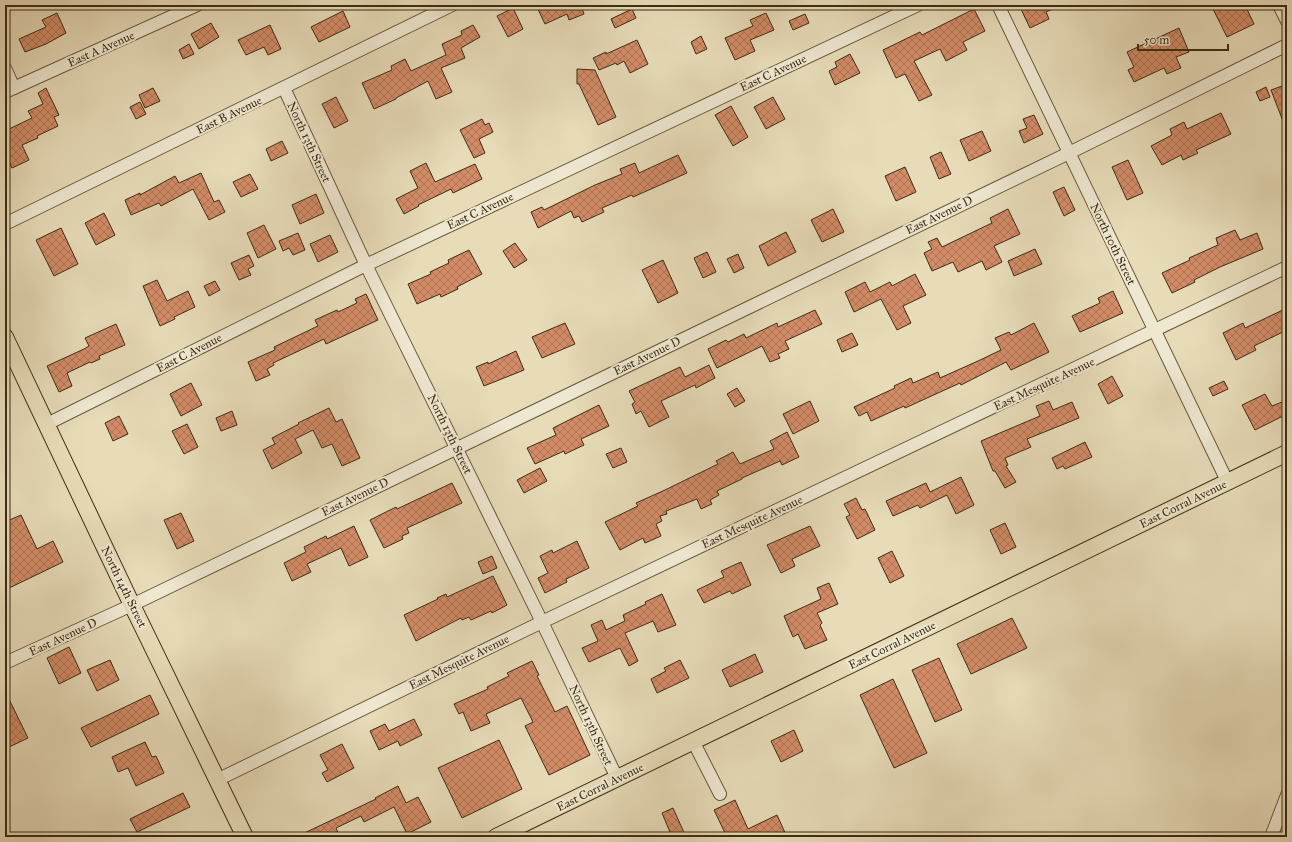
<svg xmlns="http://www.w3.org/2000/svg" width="1292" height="842" viewBox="0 0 1292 842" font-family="'IM FELL Great Primer',serif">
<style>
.building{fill:url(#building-cross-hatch);stroke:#3d2c13}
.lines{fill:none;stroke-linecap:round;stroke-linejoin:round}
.minor-casing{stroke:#68583c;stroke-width:14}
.major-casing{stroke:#3d2c13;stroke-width:18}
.minor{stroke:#efe8d1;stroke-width:12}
.major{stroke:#e7dbb8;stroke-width:16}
.labels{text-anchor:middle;stroke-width:4;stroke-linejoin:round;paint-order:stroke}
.street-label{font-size:12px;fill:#3d2c13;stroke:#efe8d1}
</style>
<defs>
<pattern id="building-cross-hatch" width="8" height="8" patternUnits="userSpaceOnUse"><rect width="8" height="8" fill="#d38c67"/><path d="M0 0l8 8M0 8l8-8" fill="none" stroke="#ac7354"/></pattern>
</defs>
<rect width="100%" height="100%" fill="#e7dbb8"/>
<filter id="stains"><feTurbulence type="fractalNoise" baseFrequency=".005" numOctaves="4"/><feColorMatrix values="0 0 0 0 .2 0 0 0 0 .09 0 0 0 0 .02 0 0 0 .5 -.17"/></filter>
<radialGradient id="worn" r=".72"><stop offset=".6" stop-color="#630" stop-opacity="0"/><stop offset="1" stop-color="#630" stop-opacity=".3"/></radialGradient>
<g class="building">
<path d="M 536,5 L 589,5 L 582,8 L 584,14 L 569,20 L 567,14 L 545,24 Z"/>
<path d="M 1019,5 L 1061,5 L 1046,12 L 1049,19 L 1030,28 Z"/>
<path d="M 1211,5 L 1245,5 L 1254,24 L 1227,37 Z"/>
<path d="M 513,8 L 523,29 L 508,37 L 497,16 Z"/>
<path d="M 632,9 L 636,18 L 615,28 L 611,19 Z"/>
<path d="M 974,9 L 985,31 L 963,42 L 967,50 L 946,61 L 940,49 L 914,61 L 932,95 L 919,101 L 905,74 L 896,78 L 883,50 L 920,32 L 922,35 Z"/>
<path d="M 343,11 L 350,27 L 319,42 L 311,27 Z"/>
<path d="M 57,13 L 66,33 L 46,44 L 25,52 L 19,39 L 46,27 L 42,20 Z"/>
<path d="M 766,13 L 774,30 L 750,40 L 755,51 L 735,60 L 725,38 L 753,26 L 750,20 Z"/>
<path d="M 805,14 L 809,23 L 793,30 L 789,21 Z"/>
<path d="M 211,23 L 219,37 L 199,49 L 191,34 Z"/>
<path d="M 270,25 L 281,49 L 268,55 L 264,47 L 246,55 L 238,40 Z"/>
<path d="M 473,25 L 480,37 L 461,48 L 465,58 L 441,68 L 452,92 L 436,99 L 428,81 L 396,98 L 396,99 L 374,109 L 362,83 L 392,70 L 391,66 L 405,59 L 411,71 L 446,55 L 442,44 L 462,35 L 461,31 Z"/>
<path d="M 1179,28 L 1189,52 L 1176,57 L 1181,68 L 1167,74 L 1164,68 L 1134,82 L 1128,70 L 1134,67 L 1127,52 Z"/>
<path d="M 701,36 L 707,49 L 696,54 L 691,42 Z"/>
<path d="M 637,40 L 648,64 L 630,73 L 624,61 L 617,65 L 616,63 L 599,70 L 593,58 L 606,52 L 606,54 Z"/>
<path d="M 189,44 L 194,54 L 183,59 L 179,50 Z"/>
<path d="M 850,54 L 860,73 L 835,85 L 829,71 L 837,67 L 835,62 Z"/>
<path d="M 577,69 L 595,70 L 616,117 L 598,125 L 579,84 L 577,84 Z"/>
<path d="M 1285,85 L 1287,91 L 1286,129 L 1271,90 Z"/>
<path d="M 1266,87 L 1270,97 L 1260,101 L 1256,92 Z"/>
<path d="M 46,88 L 59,115 L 54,117 L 58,126 L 37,136 L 38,138 L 22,145 L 29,160 L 12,168 L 7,158 L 10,156 L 5,147 L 5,131 L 32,118 L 28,111 L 43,104 L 38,93 Z"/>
<path d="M 153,88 L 160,101 L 145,108 L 139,95 Z"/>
<path d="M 336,97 L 348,121 L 334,128 L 322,104 Z"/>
<path d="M 773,97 L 785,119 L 766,129 L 754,107 Z"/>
<path d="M 140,102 L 146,114 L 136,119 L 130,107 Z"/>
<path d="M 731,106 L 748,137 L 733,146 L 715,115 Z"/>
<path d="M 1221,113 L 1231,134 L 1196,150 L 1198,153 L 1183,160 L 1181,155 L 1162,165 L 1151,146 L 1172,135 L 1170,129 L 1184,122 L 1187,129 Z"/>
<path d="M 1034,115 L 1043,134 L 1024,143 L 1019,131 L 1027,128 L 1023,119 Z"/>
<path d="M 482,119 L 485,125 L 489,123 L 493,132 L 479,139 L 485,153 L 474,158 L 460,130 Z"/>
<path d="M 982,131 L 991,151 L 969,161 L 960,140 Z"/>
<path d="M 282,141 L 288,153 L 271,161 L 266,149 Z"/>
<path d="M 941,152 L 951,174 L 939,179 L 930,157 Z"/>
<path d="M 678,155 L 687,173 L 633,197 L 632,195 L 602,208 L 604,212 L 582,222 L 579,216 L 574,218 L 571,211 L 538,228 L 531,212 L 542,207 L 544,210 L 595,185 L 622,174 L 620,169 L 635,163 L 639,173 Z"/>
<path d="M 1128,160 L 1143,193 L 1127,200 L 1112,167 Z"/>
<path d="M 426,163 L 435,182 L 475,164 L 482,179 L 453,193 L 451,189 L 418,205 L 419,206 L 404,214 L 396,199 L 418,188 L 410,171 Z"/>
<path d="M 905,167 L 916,192 L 896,201 L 885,176 Z"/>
<path d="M 201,173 L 214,202 L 219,200 L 225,212 L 209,220 L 193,189 L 161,206 L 159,203 L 131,215 L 125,200 L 140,193 L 140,195 L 175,176 L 179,183 Z"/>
<path d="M 250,174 L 258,189 L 241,197 L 233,182 Z"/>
<path d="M 1064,187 L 1075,210 L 1064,216 L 1053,192 Z"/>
<path d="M 316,194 L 324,213 L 300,224 L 292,205 Z"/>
<path d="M 833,209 L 844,232 L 822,242 L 811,220 Z"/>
<path d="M 1008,209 L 1020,234 L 994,246 L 1002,262 L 986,270 L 982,261 L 958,272 L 953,262 L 932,271 L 924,253 L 932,249 L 928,242 L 937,238 L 942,247 L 992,223 L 990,218 Z"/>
<path d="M 104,213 L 115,235 L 96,245 L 85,223 Z"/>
<path d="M 264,225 L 276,249 L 258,258 L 247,233 Z"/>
<path d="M 61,228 L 78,264 L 54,276 L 36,240 Z"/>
<path d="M 1235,230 L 1240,240 L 1257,233 L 1263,249 L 1220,267 L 1194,280 L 1195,282 L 1172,293 L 1162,273 L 1190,260 L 1189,258 L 1218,245 L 1216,238 Z"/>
<path d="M 786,232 L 796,252 L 768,266 L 759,246 Z"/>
<path d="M 298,233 L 305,250 L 293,255 L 289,248 L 283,251 L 279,241 Z"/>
<path d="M 330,235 L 338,252 L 318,262 L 310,244 Z"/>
<path d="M 515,243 L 527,260 L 514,268 L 503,251 Z"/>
<path d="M 1035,249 L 1042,264 L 1014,276 L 1008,261 Z"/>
<path d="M 469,250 L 482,274 L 457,287 L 458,289 L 441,297 L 440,294 L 417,304 L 408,284 L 431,274 L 430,272 L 449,263 L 448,260 Z"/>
<path d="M 707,252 L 716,272 L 703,278 L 694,258 Z"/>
<path d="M 738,254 L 744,268 L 734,273 L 727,259 Z"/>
<path d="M 249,255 L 254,266 L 248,269 L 251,275 L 239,280 L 231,263 Z"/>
<path d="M 663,260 L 678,293 L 658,303 L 642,270 Z"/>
<path d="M 915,274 L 926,295 L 903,306 L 911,323 L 897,330 L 881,299 L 854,312 L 845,292 L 865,282 L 870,292 L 890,282 L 892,286 Z"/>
<path d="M 157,280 L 167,301 L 188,291 L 195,307 L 174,317 L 175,319 L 160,326 L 143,286 Z"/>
<path d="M 215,281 L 220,290 L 209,296 L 204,286 Z"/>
<path d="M 1113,291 L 1123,313 L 1080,332 L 1072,316 L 1100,303 L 1098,298 Z"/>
<path d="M 366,294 L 378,320 L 326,344 L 324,339 L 273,363 L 274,365 L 267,369 L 270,375 L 256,381 L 248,362 L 275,350 L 274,347 L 318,326 L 315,320 L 337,310 L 338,312 L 357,303 L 355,299 Z"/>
<path d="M 1287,308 L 1287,330 L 1254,346 L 1256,350 L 1236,360 L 1223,333 L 1243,323 L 1245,328 Z"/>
<path d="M 815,310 L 822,324 L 785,341 L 789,349 L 778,354 L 780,358 L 770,362 L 762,346 L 717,368 L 708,349 L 726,340 L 728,342 L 744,334 L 746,338 L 777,323 L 778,327 Z"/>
<path d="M 565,323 L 575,344 L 542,358 L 532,337 Z"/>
<path d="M 1034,323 L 1049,352 L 1011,370 L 1006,362 L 961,385 L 960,383 L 905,408 L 904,406 L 871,421 L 867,412 L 859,416 L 854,407 L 895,388 L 894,386 L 911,378 L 913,383 L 938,372 L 940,378 L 978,361 L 1001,350 L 995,338 L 1009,332 L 1011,335 Z"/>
<path d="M 116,324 L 125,345 L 99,356 L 100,359 L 91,363 L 90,362 L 67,373 L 72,386 L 59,392 L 47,366 L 84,349 L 89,346 L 85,338 Z"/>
<path d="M 852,333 L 858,345 L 842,352 L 837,340 Z"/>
<path d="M 516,351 L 524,370 L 484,386 L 476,367 L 488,362 L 488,364 Z"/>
<path d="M 709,365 L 715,378 L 696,388 L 695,385 L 661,401 L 669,417 L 649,427 L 641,411 L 636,414 L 632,404 L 635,402 L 629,391 L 680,367 L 685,377 Z"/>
<path d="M 1112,376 L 1123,396 L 1108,404 L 1098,384 Z"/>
<path d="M 1224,381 L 1228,389 L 1213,396 L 1209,388 Z"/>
<path d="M 191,383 L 202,405 L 181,416 L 170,394 Z"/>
<path d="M 737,388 L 745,401 L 735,407 L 727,394 Z"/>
<path d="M 1265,394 L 1272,406 L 1287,400 L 1287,414 L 1255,430 L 1242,405 Z"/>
<path d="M 810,401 L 819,421 L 793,434 L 783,414 Z"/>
<path d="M 1049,401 L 1053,410 L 1072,402 L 1079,418 L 1027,439 L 1031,447 L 1005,458 L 1008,465 L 1006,466 L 1016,482 L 1005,488 L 995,471 L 993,471 L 981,441 L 1040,416 L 1036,406 Z"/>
<path d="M 599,405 L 609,426 L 581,439 L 584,445 L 565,454 L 564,451 L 535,464 L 527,448 L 556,435 L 553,428 Z"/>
<path d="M 329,408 L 336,422 L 342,419 L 360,458 L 342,466 L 332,444 L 322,448 L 313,430 L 295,439 L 302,453 L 272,469 L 263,450 L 275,444 L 272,438 L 299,424 L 298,423 Z"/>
<path d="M 232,411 L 237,425 L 221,431 L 216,418 Z"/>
<path d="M 119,416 L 128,434 L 113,441 L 105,423 Z"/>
<path d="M 187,424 L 198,447 L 184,454 L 172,431 Z"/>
<path d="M 787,432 L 799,457 L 782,465 L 780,461 L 742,478 L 742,479 L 717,491 L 719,495 L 710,500 L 712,504 L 701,509 L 697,499 L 666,511 L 667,514 L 660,516 L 662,521 L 656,524 L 661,536 L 645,543 L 643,538 L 620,550 L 605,522 L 638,506 L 636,503 L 665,490 L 718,464 L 716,461 L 733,452 L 740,464 L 774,449 L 770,441 Z"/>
<path d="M 1085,442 L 1092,457 L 1065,469 L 1063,466 L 1057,469 L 1052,458 Z"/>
<path d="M 621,448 L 627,462 L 613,468 L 606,454 Z"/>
<path d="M 540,468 L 547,481 L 524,493 L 517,480 Z"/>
<path d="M 961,477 L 974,505 L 956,514 L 947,495 L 920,508 L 918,505 L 893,516 L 886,501 L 926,483 L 930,492 Z"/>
<path d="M 452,483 L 462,503 L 407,528 L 409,533 L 402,536 L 403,539 L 384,548 L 370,520 L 396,507 L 397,509 Z"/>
<path d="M 856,498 L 862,510 L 865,509 L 875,530 L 857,539 L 846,517 L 850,515 L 844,504 Z"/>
<path d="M 181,513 L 194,541 L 177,549 L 164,520 Z"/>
<path d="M 21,515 L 37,549 L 53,541 L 63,562 L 5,590 L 5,522 Z"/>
<path d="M 1005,523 L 1016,547 L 1001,554 L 990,530 Z"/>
<path d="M 354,526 L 368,557 L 349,566 L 341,548 L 307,564 L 311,572 L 292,581 L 284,563 L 306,552 L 304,547 L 326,536 L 327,539 Z"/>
<path d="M 810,526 L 820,546 L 792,559 L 795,566 L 781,573 L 767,545 Z"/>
<path d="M 577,541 L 589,568 L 566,579 L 567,582 L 545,593 L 538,578 L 548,573 L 540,556 L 552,550 L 553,553 Z"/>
<path d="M 892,551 L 904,576 L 890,583 L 878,558 Z"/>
<path d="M 492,556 L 497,568 L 483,574 L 478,562 Z"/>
<path d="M 741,562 L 751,585 L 732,594 L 730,591 L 704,603 L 697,590 L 724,577 L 721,571 Z"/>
<path d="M 493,576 L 507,605 L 492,613 L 491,611 L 471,620 L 469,617 L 462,620 L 461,618 L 416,641 L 404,615 L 438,599 L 437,598 L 446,594 L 447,597 Z"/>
<path d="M 829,583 L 838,604 L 817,613 L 822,623 L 820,625 L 827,640 L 805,649 L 798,634 L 793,637 L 784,616 L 821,599 L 817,588 Z"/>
<path d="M 662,594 L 676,625 L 658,632 L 653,621 L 625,633 L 638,661 L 629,666 L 620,648 L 589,662 L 582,648 L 598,641 L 591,625 L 602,620 L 606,630 L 625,621 L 623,615 L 646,604 L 645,602 Z"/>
<path d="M 1012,618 L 1027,648 L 971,674 L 957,644 Z"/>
<path d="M 69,647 L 81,673 L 59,684 L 47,658 Z"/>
<path d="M 755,654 L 763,672 L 730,687 L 722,670 Z"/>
<path d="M 939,658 L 962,710 L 935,722 L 912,670 Z"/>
<path d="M 110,660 L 119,680 L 97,691 L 87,670 Z"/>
<path d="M 680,660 L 689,678 L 657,693 L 651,679 L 666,671 L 664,668 Z"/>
<path d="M 532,661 L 539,675 L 537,676 L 555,712 L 567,706 L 590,755 L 549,775 L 525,726 L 533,722 L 521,698 L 486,714 L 490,723 L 471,731 L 463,712 L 459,714 L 454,704 L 488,689 L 487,687 L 509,676 L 507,673 Z"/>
<path d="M 893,679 L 927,753 L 894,768 L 860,695 Z"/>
<path d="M 5,691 L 28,738 L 5,749 Z"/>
<path d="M 150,695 L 159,714 L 91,747 L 81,728 Z"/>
<path d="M 414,719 L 422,735 L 400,746 L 398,741 L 379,750 L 370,731 L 385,724 L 389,731 Z"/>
<path d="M 794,730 L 803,751 L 781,762 L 771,741 Z"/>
<path d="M 499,740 L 522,789 L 462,818 L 438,768 Z"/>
<path d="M 145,742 L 152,757 L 156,756 L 164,773 L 136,786 L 128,768 L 118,772 L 112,757 Z"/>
<path d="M 342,744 L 354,768 L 327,782 L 322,773 L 328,770 L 320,755 Z"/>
<path d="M 398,786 L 406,803 L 418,797 L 431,822 L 407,834 L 394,807 L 364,822 L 361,816 L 336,828 L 340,837 L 296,837 L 376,799 L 375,798 Z"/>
<path d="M 183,793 L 190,807 L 137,832 L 130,819 Z"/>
<path d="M 735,800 L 748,829 L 777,815 L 787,837 L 727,837 L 714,810 Z"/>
<path d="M 673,808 L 686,837 L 672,837 L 662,813 Z"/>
</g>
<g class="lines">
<defs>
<g id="minor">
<path d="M 998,5 L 1228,483"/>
<path d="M 1279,5 L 1287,21"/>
<path d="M 5,68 L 14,88"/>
<path d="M 284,88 L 366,265 L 542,622 L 617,778"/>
<path d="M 5,92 L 197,5"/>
<path d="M 5,224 L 452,5"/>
<path d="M 47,424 L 366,265 L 918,5"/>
<path d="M 5,663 L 132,605 L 1069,153 L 1287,45"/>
<path d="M 693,741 L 720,794"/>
<path d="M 217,780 L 542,622 L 1287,267"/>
<path d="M 1271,837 L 1287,795"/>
</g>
<g id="major">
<path d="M 5,337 L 132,605 L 245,837"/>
<path d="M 496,837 L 1287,453"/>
</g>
</defs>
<use href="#minor" class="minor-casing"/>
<use href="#major" class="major-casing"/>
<use href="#minor" class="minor"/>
<use href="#major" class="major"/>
</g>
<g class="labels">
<g class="street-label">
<text transform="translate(101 49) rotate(-24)" y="4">East A Avenue</text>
<text transform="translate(773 73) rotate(-25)" y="4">East C Avenue</text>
<text transform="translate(229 115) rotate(-26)" y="4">East B Avenue</text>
<text transform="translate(309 142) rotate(65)" y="4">North 13th Street</text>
<text transform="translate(480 211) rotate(-25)" y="4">East C Avenue</text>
<text transform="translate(939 215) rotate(-26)" y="4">East Avenue D</text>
<text transform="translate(1113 244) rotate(64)" y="4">North 10th Street</text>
<text transform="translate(189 353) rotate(-27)" y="4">East C Avenue</text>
<text transform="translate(647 356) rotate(-26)" y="4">East Avenue D</text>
<text transform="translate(1044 384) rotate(-25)" y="4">East Mesquite Avenue</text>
<text transform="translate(450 434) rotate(64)" y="4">North 13th Street</text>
<text transform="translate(355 497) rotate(-26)" y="4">East Avenue D</text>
<text transform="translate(1183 504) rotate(-26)" y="4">East Corral Avenue</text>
<text transform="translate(752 522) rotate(-25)" y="4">East Mesquite Avenue</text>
<text transform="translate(124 587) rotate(64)" y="4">North 14th Street</text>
<text transform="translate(63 637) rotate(-25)" y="4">East Avenue D</text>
<text transform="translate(892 645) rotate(-26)" y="4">East Corral Avenue</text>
<text transform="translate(459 662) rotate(-26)" y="4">East Mesquite Avenue</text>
<text transform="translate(591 725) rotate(65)" y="4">North 13th Street</text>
<text transform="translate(600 787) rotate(-26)" y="4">East Corral Avenue</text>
</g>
</g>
<rect width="1292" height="842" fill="none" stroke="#e7dbb8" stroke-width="20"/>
<rect x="6" y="6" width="1280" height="830" fill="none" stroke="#3d2c13" stroke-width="2"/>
<rect x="10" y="10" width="1272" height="822" fill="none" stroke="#3d2c13"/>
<path d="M1138 44v6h90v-6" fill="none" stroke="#3d2c13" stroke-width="2"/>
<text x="1144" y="44" font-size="12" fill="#3d2c13" stroke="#efe8d1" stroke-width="3" paint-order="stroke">50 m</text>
<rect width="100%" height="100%" filter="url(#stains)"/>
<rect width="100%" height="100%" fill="url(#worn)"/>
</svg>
